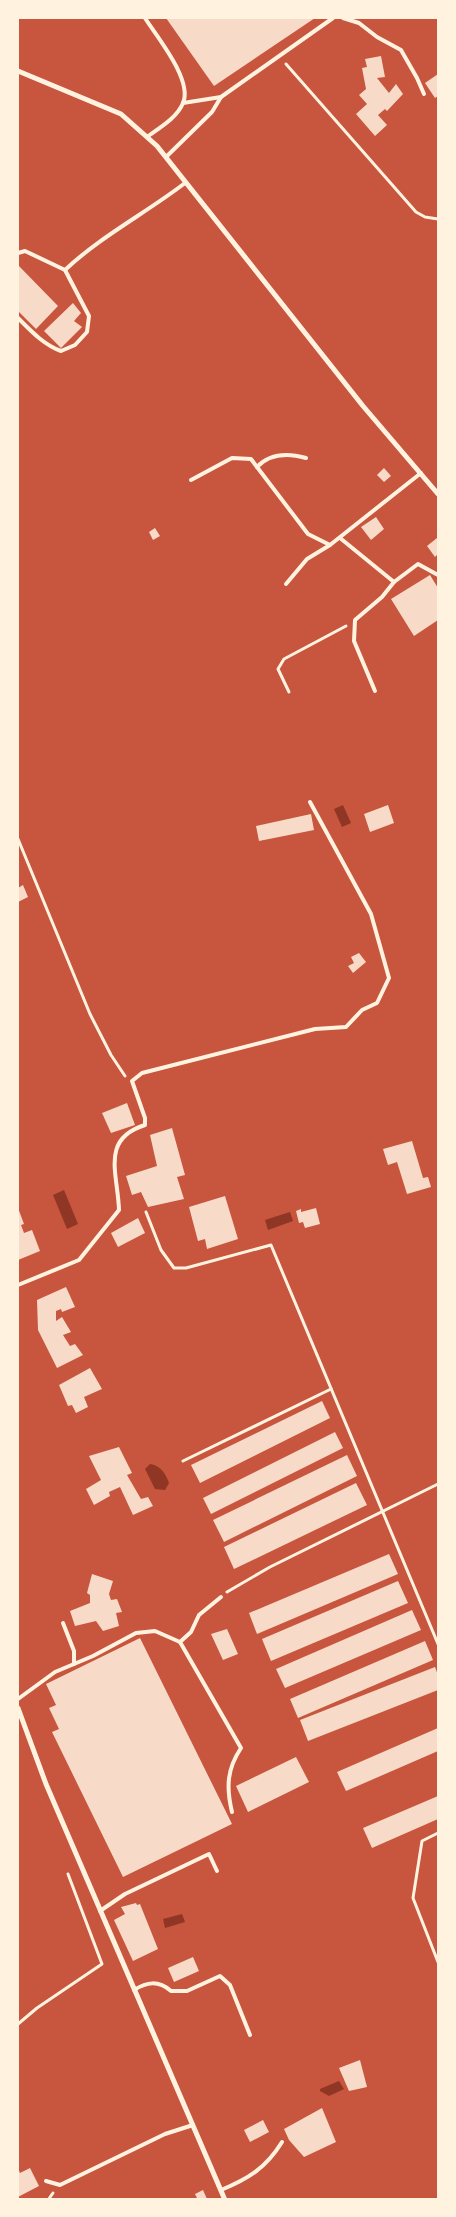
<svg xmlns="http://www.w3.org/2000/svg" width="456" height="2217" viewBox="0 0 456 2217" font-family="'Fira Sans Condensed',sans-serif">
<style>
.water{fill:#8f3625}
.building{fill:#f7dbc8}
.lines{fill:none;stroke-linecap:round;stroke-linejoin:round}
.path{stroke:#fff3e0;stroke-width:3}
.service{stroke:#fff3e0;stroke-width:4}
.minor{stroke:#fff3e0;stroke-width:5}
</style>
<rect width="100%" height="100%" fill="#c8553d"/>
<g class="water">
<path d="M 343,805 L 351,823 L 342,827 L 334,809 Z"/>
<path d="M 64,1190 L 78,1224 L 67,1229 L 53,1195 Z"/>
<path d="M 290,1212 L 293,1221 L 268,1230 L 265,1220 Z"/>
<path d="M 150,1464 C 160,1465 166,1474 169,1483 L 165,1490 L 155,1489 L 145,1469 Z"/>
<path d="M 182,1914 L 185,1922 L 165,1928 L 163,1919 Z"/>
<path d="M 339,2081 L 344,2089 L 329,2096 L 320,2091 L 320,2089 Z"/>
</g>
<g class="building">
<path d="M 166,18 L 315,18 L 214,86 Z"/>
<path d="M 381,56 L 385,77 L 377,78 L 389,93 L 396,84 L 403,94 L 387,111 L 385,109 L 378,115 L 387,125 L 375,136 L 356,114 L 367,104 L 359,95 L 366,89 L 362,68 L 367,67 L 365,59 Z"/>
<path d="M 438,74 L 438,96 L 435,98 L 425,83 Z"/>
<path d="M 18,265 L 58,306 L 36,329 L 18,311 Z"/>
<path d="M 73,303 L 81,313 L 74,321 L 82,327 L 61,348 L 44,331 Z"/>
<path d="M 384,468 L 391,476 L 384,482 L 377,475 Z"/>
<path d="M 376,517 L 384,529 L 371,540 L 361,527 Z"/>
<path d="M 155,528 L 160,536 L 153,540 L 149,532 Z"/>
<path d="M 437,538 L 438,554 L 435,557 L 427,546 Z"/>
<path d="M 430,575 L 438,588 L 438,620 L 414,636 L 391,599 Z"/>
<path d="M 388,805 L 394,823 L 370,832 L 364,814 Z"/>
<path d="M 311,814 L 314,830 L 259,841 L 256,826 Z"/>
<path d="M 23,885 L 28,897 L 18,902 L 18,888 Z"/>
<path d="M 359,953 L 366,962 L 353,973 L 348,966 L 354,963 L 351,957 Z"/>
<path d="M 127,1103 L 135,1125 L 111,1133 L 102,1113 Z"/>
<path d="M 172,1128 L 185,1175 L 177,1177 L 184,1199 L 148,1207 L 141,1192 L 132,1195 L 126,1176 L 157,1166 L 150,1135 Z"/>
<path d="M 412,1141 L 423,1178 L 428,1177 L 431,1187 L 407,1194 L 397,1162 L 388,1165 L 383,1149 Z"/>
<path d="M 225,1196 L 238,1239 L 207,1249 L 205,1239 L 198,1241 L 189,1207 Z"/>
<path d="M 18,1208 L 24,1224 L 21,1225 L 24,1233 L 32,1230 L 40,1251 L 18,1260 Z"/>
<path d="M 316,1208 L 320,1224 L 305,1228 L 303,1222 L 299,1223 L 296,1211 L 301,1209 L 301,1212 Z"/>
<path d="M 138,1218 L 145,1233 L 118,1247 L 111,1233 Z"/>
<path d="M 66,1287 L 75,1307 L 62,1312 L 61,1309 L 56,1311 L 56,1321 L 62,1317 L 71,1332 L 63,1335 L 70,1346 L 75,1344 L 83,1355 L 57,1368 L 38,1330 L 37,1300 Z"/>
<path d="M 90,1368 L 102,1389 L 84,1397 L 88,1407 L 76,1413 L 72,1405 L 68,1406 L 59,1385 Z"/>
<path d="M 322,1401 L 330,1418 L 200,1483 L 191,1465 Z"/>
<path d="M 335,1432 L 343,1448 L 211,1514 L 203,1498 Z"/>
<path d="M 119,1447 L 132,1473 L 127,1475 L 141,1499 L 148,1497 L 153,1506 L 133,1515 L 120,1487 L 109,1492 L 110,1496 L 94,1505 L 86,1489 L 101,1480 L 89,1456 Z"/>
<path d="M 347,1455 L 357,1476 L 224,1542 L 213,1520 Z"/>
<path d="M 356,1483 L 367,1505 L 234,1569 L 224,1547 Z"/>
<path d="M 389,1554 L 398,1574 L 257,1634 L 249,1613 Z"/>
<path d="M 92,1574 L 113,1581 L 109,1594 L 111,1600 L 117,1599 L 122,1612 L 116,1613 L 119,1626 L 103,1631 L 96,1621 L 75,1626 L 70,1611 L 90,1603 L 90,1595 L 87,1593 Z"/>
<path d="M 398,1581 L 408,1603 L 271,1661 L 262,1639 Z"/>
<path d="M 412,1610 L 421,1630 L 285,1688 L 276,1669 Z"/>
<path d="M 227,1629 L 238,1654 L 223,1660 L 211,1634 Z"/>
<path d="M 140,1638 L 232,1824 L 123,1877 L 52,1732 L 59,1729 L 49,1708 L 56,1705 L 46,1684 Z"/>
<path d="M 425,1641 L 433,1660 L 298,1718 L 290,1699 Z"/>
<path d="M 435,1667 L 438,1675 L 438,1690 L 308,1741 L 300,1720 Z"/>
<path d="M 438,1728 L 438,1751 L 346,1791 L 337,1772 Z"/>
<path d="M 296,1757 L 309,1782 L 248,1812 L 236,1786 Z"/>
<path d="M 438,1796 L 438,1819 L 372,1848 L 363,1828 Z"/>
<path d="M 136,1903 L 137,1905 L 140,1904 L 158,1949 L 133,1961 L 114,1920 L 125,1914 L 121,1907 Z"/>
<path d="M 193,1957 L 199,1971 L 174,1982 L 168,1968 Z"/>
<path d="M 360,2060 L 367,2087 L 349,2091 L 339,2068 Z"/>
<path d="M 322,2108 L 336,2142 L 304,2157 L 289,2140 L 284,2129 Z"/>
<path d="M 263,2120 L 269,2132 L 250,2142 L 244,2130 Z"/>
<path d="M 18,2168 L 20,2173 L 30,2168 L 39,2186 L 18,2197 Z"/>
<path d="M 203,2190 L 207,2199 L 198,2200 L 195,2194 Z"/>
</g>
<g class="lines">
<g class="path">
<path d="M 286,64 L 416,212 L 425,217 L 438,219"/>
<path d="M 289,692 L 278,669 L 284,659 L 346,626"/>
<path d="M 18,839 L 90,1014 L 111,1055 L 125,1076"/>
<path d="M 146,1212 L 161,1250 L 174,1268 L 186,1268 L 271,1245 L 438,1644"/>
<path d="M 183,1461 L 331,1389"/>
<path d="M 227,1592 L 270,1567 L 438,1484"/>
<path d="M 438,1833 L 422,1841 L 413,1898 L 438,1962"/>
<path d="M 18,2024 L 37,2008 L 102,1964 L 68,1874"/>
<path d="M 48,2200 L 53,2193"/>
</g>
<g class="service">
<path d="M 145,18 C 157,37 193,80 183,103 C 177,118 159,128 147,137"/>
<path d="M 343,18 L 359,23 L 377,37 L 401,50 L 417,78 L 424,94"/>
<path d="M 183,103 L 221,97 L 333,18"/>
<path d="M 166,157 L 212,112 L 221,97"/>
<path d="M 18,253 L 25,251 L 65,270 L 89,316 L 87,332 L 75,345 L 61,351 C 44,345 31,331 18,318"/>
<path d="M 65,270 C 101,236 146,213 185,183"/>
<path d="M 306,458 C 288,453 270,453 257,467 L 308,534 L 330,545 L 421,473"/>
<path d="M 191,480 L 232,458 L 251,459 L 257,467"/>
<path d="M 340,538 L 394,582"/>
<path d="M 286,584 L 307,559 L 330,545"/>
<path d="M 375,691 L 354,641 L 355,620 L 382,597 L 394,582 L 418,564 L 438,575"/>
<path d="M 18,1285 L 79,1260 L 119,1210 C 118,1174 100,1139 145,1125 L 145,1118 L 132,1081 L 142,1073 L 315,1029 L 346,1027 L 362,1010 L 377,1003 L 389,978 L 371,914 L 310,802"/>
<path d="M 63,1623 L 74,1651 L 74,1664"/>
<path d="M 180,1642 L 241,1748 C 227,1769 226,1787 232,1812"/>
<path d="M 18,1699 L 55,1672 L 93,1656 L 136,1633 L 155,1631 L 180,1642 L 191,1632 L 199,1615 L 221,1597"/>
<path d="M 100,1911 L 125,1894 L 209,1854 L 217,1871"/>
<path d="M 134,1990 C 147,1982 158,1980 171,1991 L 187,1991 L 220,1976 L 230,1985 L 250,2035"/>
<path d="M 46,2181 L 60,2185 L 165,2134 L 193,2125"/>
<path d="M 221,2190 C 248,2179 266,2168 282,2142"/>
</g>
<g class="minor">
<path d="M 18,71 L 121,114 L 157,146 L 363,406 L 438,494"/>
<path d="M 18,1708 L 46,1784 L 225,2200"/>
</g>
</g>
<rect width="456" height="2217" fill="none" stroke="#fff3e0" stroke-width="38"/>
</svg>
